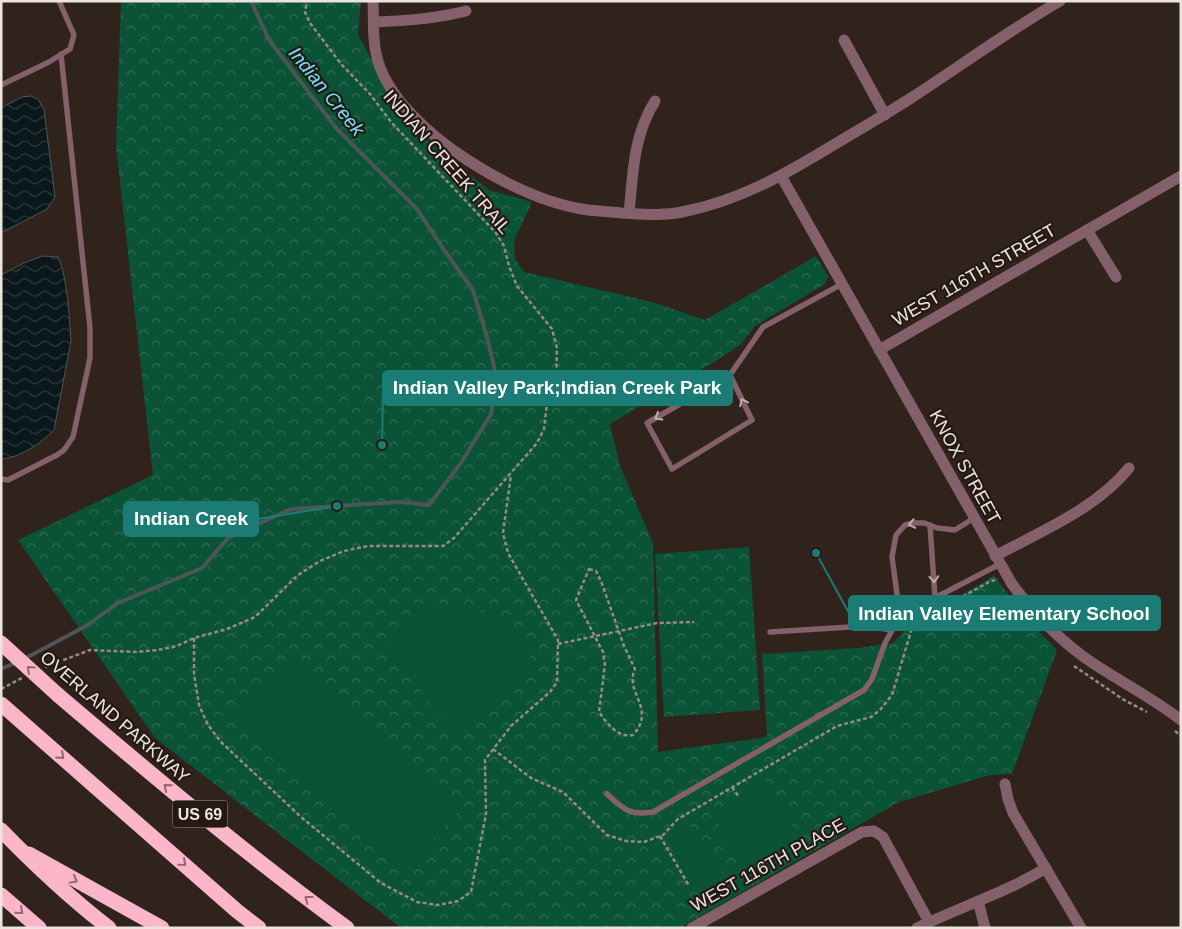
<svg xmlns="http://www.w3.org/2000/svg" width="1182" height="929" viewBox="0 0 1182 929" font-family="Arial,sans-serif">
<style>
.park{fill:url(#park-crowns)}
.pitch{fill:#0a5336}
.water{fill:url(#water-waves);stroke:#4e5556}
.lines{fill:none;stroke-linecap:round;stroke-linejoin:round}
.stream{stroke:#4e5556;stroke-width:4}
.path{stroke:#958a85;stroke-width:2.5;stroke-dasharray:4 2.5;stroke-linecap:butt}
.service{stroke:#83606a;stroke-width:5.5}
.minor{stroke:#83606a;stroke-width:11}
.motorway{stroke:#fcb6c9;stroke-width:15}
.motorway-bridge{stroke:#fcb6c9;stroke-width:15}
.oneway{stroke:#c3afb1}
.oneway2{stroke:#91686e}
.labels{text-anchor:middle;stroke-width:4.5;stroke-linejoin:round;paint-order:stroke}
.shield{fill:#261913;stroke:#b1a7a2;stroke-width:1}
.shield-label{font-size:16px;font-weight:bold;fill:#ede4e0}
.street-label{font-size:18px;fill:#ede4e0;stroke:#261913}
.water-label{font-size:19px;font-style:italic;fill:#72e4f9;stroke:#261913}
.leader{fill:none;stroke:#1a7c74;stroke-width:2}
.callout-dot{fill:#1a7c74;stroke:#261913;stroke-width:2}
.callout{fill:#1a7c74;stroke:#1a7c74;stroke-width:2}
.callout-label{font-size:19px;text-anchor:middle;font-weight:bold;fill:#fff}
</style>
<defs>
<pattern id="park-crowns" width="20" height="18" patternUnits="userSpaceOnUse" patternTransform="scale(1.25)"><rect width="20" height="18" fill="#0a5336"/><path d="M2 6a3 3 0 1 1 6 0M12 15a3 3 0 1 1 6 0" fill="none" stroke="#2e6c53"/></pattern>
<pattern id="water-waves" width="16" height="10" patternUnits="userSpaceOnUse" patternTransform="scale(1.25)"><rect width="16" height="10" fill="#0a181b"/><path d="M0 5q4-4 8 0t8 0" fill="none" stroke="#2e393c"/></pattern>
</defs>
<rect width="100%" height="100%" fill="#30231c"/>
<g class="park">
<path d="M 121,1 L 361,1 L 358,34 L 403,121 L 489,190 L 532,202 L 514,241 L 515,259 L 524,272 L 652,302 L 705,320 L 816,256 L 828,276 L 825,284 L 755,326 L 741,344 L 719,359 L 610,424 L 620,466 L 653,543 L 658,752 L 767,737 L 762,654 L 858,648 L 893,643 L 912,623 L 994,576 L 1031,623 L 1057,650 L 1012,774 L 990,775 L 899,802 L 680,928 L 401,928 L 155,738 L 18,540 L 153,475 L 116,146 Z"/>
<path d="M 749,547 L 760,710 L 664,717 L 655,554 Z"/>
</g>
<g class="pitch">
<path d="M 452,606 C 501,613 510,620 534,663 L 460,728 L 450,727 L 417,686 L 387,654 L 396,634 L 413,621 L 430,609 Z"/>
<path d="M 288,658 L 458,812 L 403,872 L 233,719 Z"/>
<path d="M 766,781 L 800,840 L 746,872 L 712,813 Z"/>
<path d="M 691,827 L 697,831 L 722,872 C 723,886 706,893 695,888 C 689,881 684,872 680,864 C 668,845 662,832 691,827 Z"/>
</g>
<g class="water">
<path d="M 31,96 L 38,99 L 44,110 L 55,197 L 47,209 L 1,233 L 1,108 L 22,97 Z"/>
<path d="M 42,256 L 58,257 C 68,279 69,317 71,341 L 54,430 C 41,443 20,458 1,459 L 1,275 L 24,263 Z"/>
</g>
<g class="lines">
<g class="stream">
<path d="M 24,659 L 86,626 L 118,603 L 202,568 L 228,538 L 291,509 L 400,502 L 429,505 L 461,463 L 491,414 L 497,379 L 487,337 L 473,290 L 444,250 L 417,209 L 336,128 L 269,40 L 251,1"/>
<path d="M 1,669 L 17,662"/>
</g>
<g class="path">
<path d="M 589,569 L 596,571 L 601,581 L 624,646 L 635,669 C 624,693 657,708 633,735 C 617,738 607,723 599,712 L 605,664 L 603,652 L 576,600 Z"/>
<path d="M 194,638 L 194,674 L 199,705 L 208,725 L 221,742 L 301,817 L 381,883 L 417,902 L 438,905 L 458,901 L 471,892 L 486,814 L 485,760 L 511,726 L 550,692 L 557,682 L 558,640 L 508,553 L 503,533 L 511,475"/>
<path d="M 558,644 L 657,623 L 694,622"/>
<path d="M 1074,666 L 1124,700 L 1147,712"/>
<path d="M 45,667 L 90,650 L 136,652 L 158,650 L 177,646 L 194,638 L 227,629 L 255,617 L 298,575 L 320,561 L 344,551 L 368,546 L 443,546 L 454,538 L 537,443 L 544,429 L 547,403 L 556,386 L 557,348 L 552,329 L 517,286 L 509,266 L 504,246 L 496,233 L 391,122 L 370,94 L 341,64 L 310,23 L 305,12 L 307,1"/>
<path d="M 1,689 L 22,678"/>
<path d="M 1175,731 L 1181,736"/>
<path d="M 493,749 L 531,778 L 563,792 L 607,835 L 626,841 L 644,842 L 663,835 L 678,819 L 837,726 L 871,717 L 880,710 L 892,695 L 911,631 L 917,622 L 989,582 L 998,579"/>
<path d="M 732,787 L 739,797"/>
<path d="M 660,836 L 689,886"/>
</g>
<g class="service">
<path d="M 1,85 L 49,62 L 70,49 L 74,35 L 59,1"/>
<path d="M 730,375 L 752,420 L 672,469 L 647,423 L 730,375 L 763,327 L 842,284"/>
<path d="M 1,479 L 8,480 L 57,455 L 64,450 L 73,437 L 90,358 L 90,328 L 61,54"/>
<path d="M 930,525 L 935,598"/>
<path d="M 900,616 L 892,557 L 896,535 L 905,525 L 913,523 L 924,523 L 937,528 L 955,530 L 974,518"/>
<path d="M 770,632 L 866,626 L 892,630"/>
<path d="M 607,794 C 623,809 630,816 653,812 L 864,690 L 872,679 L 885,643 L 900,616 L 1000,564"/>
</g>
<g class="minor">
<path d="M 373,1 C 374,18 372,36 376,53 C 384,97 433,138 469,161 C 505,184 546,204 588,210 C 599,211 611,212 622,213 C 642,214 663,216 682,212 C 739,201 786,174 835,144 C 859,130 884,115 908,100 C 959,67 1008,31 1060,1"/>
<path d="M 374,22 C 405,21 435,19 466,11"/>
<path d="M 844,40 L 885,115"/>
<path d="M 781,176 L 1012,584 C 1035,615 1061,642 1094,664 C 1123,683 1154,699 1181,720"/>
<path d="M 629,213 C 633,174 633,136 655,101"/>
<path d="M 1087,230 L 1116,277"/>
<path d="M 879,350 L 1181,176"/>
<path d="M 995,556 C 1040,532 1097,508 1129,468"/>
<path d="M 1005,784 L 1008,799 L 1013,813 L 1081,928"/>
<path d="M 978,901 L 985,928"/>
<path d="M 692,928 L 862,832 L 874,831 L 883,837 L 929,922"/>
<path d="M 917,928 C 960,907 1005,893 1046,868"/>
</g>
<g class="motorway">
<path d="M 58,695 C 152,775 247,855 347,928"/>
<path d="M 1,704 L 237,911 L 259,928"/>
<path d="M 29,854 L 162,928"/>
<path d="M 1,895 L 39,928"/>
</g>
<g class="motorway-bridge">
<path d="M 1,643 L 58,695"/>
<path d="M 1,830 C 35,865 70,898 109,928"/>
</g>
</g>
<defs><path id="oneway-chevron" d="M-2-3.5L2.5 0L-2 3.5" fill="none" stroke-width="1.6" stroke-linecap="round" stroke-linejoin="round" transform="scale(1.25)"/></defs>
<g class="oneway">
<use href="#oneway-chevron" transform="translate(743 402) rotate(-116)"/>
<use href="#oneway-chevron" transform="translate(658 417) rotate(150)"/>
<use href="#oneway-chevron" transform="translate(912 524) rotate(169)"/>
<use href="#oneway-chevron" transform="translate(934 579) rotate(86)"/>
</g>
<g class="oneway2">
<use href="#oneway-chevron" transform="translate(30 669) rotate(-138)"/>
<use href="#oneway-chevron" transform="translate(61 756) rotate(42)"/>
<use href="#oneway-chevron" transform="translate(167 787) rotate(-140)"/>
<use href="#oneway-chevron" transform="translate(183 863) rotate(41)"/>
<use href="#oneway-chevron" transform="translate(74 880) rotate(29)"/>
<use href="#oneway-chevron" transform="translate(308 899) rotate(-143)"/>
<use href="#oneway-chevron" transform="translate(20 911) rotate(41)"/>
</g>
<g class="labels">
<rect class="shield" x="172.5" y="800.5" width="55" height="27" rx="4"/>
<g class="shield-label">
<text x="200" y="820">US 69</text>
</g>
<g class="street-label">
<text transform="translate(447 162) rotate(49)" y="6">INDIAN CREEK TRAIL</text>
<text transform="translate(974 275) rotate(-30)" y="6">WEST 116TH STREET</text>
<text transform="translate(965 467) rotate(61)" y="6">KNOX STREET</text>
<text transform="translate(115 717) rotate(41)" y="6">OVERLAND PARKWAY</text>
<text transform="translate(768 865) rotate(-29)" y="6">WEST 116TH PLACE</text>
</g>
<g class="water-label">
<text transform="translate(327 91) rotate(51)" y="7">Indian Creek</text>
</g>
</g>
<path class="leader" d="M382 445L383 388M337 506L258 519M816 553L849 613"/>
<g class="callout-dot">
<circle cx="382" cy="445" r="5"/>
<circle cx="337" cy="506" r="5"/>
<circle cx="816" cy="553" r="5"/>
</g>
<g class="callout">
<rect x="383" y="371" width="349" height="34" rx="5"/>
<rect x="124" y="502" width="134" height="34" rx="5"/>
<rect x="849" y="596" width="311" height="34" rx="5"/>
</g>
<g class="callout-label">
<text x="557" y="394">Indian Valley Park;Indian Creek Park</text>
<text x="191" y="525">Indian Creek</text>
<text x="1004" y="620">Indian Valley Elementary School</text>
</g>
<rect width="1182" height="929" fill="none" stroke="#ede4e0" stroke-width="5"/>
</svg>
